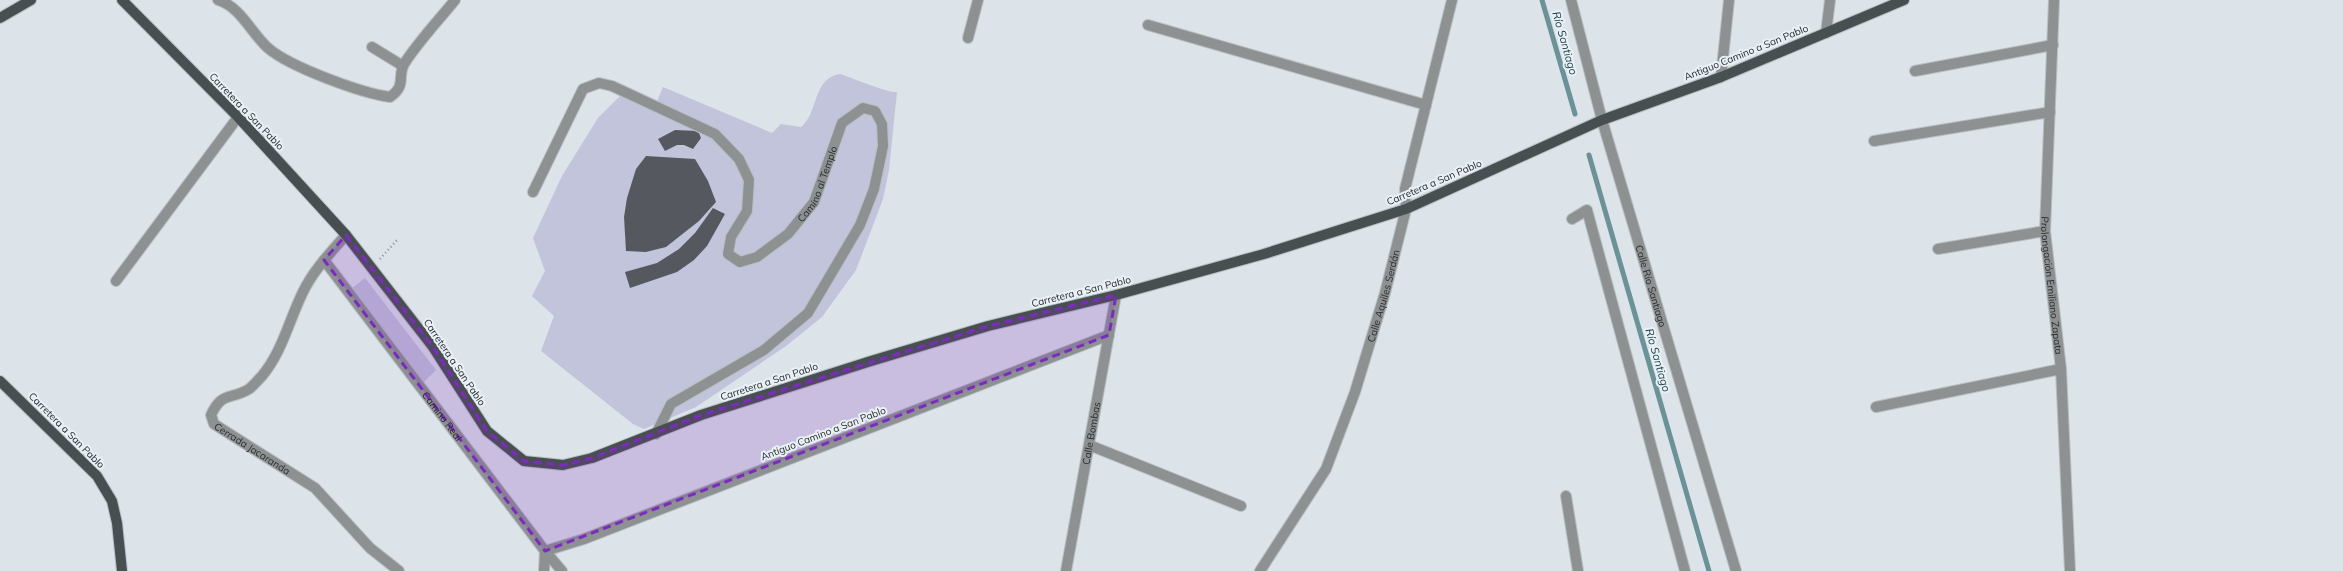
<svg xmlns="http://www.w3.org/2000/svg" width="2343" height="571" viewBox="0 0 2343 571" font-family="Mulish,sans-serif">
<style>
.green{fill:#c1c4da}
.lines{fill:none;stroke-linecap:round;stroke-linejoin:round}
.stream{stroke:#6b9297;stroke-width:5}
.building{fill:#55595f}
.minor-casing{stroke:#b8bec3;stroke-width:12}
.major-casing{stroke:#b8bec3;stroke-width:12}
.path{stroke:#8a8f93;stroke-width:2.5;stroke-dasharray:1 3;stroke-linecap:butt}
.minor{stroke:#8d9192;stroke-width:10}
.major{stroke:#484f51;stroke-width:10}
.marked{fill:#7b2cbf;fill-opacity:0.2;stroke:#7b2cbf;stroke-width:3;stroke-dasharray:8 5;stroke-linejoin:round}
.labels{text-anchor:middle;stroke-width:4;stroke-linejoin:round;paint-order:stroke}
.street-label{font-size:10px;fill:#282a2d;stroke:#e9f1f7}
.water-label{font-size:11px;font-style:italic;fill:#0e363a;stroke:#e9f1f7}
</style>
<rect width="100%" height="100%" fill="#dce3e9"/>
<g class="green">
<path d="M 840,74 C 853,78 887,93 897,92 L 889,170 L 883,199 L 856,270 L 822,317 L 786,346 L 696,407 L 644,429 L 633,424 L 541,351 L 554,316 L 532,296 L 545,271 L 533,238 L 562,176 L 598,118 L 624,92 L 656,104 L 663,87 L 772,133 L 781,124 L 801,127 C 819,113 812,78 840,74 Z"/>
<path d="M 365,278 L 436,370 L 423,383 L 351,289 Z"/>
</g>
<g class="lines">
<g class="stream">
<path d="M 1542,0 L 1575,114"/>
<path d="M 1589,155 L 1709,571"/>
</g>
</g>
<g class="building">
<path d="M 675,130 L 698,131 L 701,138 L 693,149 L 684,145 L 677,145 L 665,151 L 658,139 Z"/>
<path d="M 646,156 L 695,159 L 708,181 L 716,202 L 699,221 L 666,247 L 646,252 L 626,251 L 624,217 L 627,198 L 636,169 Z"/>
<path d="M 713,208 L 725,214 L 707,246 L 694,260 L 677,272 L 630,288 L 625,272 L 657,263 L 679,249 L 695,233 Z"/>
</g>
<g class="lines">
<defs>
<g id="minor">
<path d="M 218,0 C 241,7 251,33 268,48 C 290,67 361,93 390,97 C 407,85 397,77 404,64 C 418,42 438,21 455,0"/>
<path id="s1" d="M 1571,0 L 1602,120 L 1736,571"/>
<path id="s2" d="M 2054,0 L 2045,231 L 2061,369 L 2070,571"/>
<path d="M 1148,25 L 1426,105"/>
<path d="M 1826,33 L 1830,0"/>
<path d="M 968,38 L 978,0"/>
<path d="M 372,47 L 403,66"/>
<path d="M 1915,71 L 2053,45"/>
<path d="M 1721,77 L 1729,0"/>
<path d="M 1874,141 L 2050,112"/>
<path id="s3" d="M 533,192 L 583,89 L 599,83 L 612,86 L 715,134 L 739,159 L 749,180 L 747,211 L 731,237 L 728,254 L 740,262 L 757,257 L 788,234 L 814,202 L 842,123 L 863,108 L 875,111 L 882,124 L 883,146 L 874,189 L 860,225 L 808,313 L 764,350 L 671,404 L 656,434"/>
<path d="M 1572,219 L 1587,210 L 1685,571"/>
<path id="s4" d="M 346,235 C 330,253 312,272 302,294 C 289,321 282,352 262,376 C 258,380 253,386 249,389 C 231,400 222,391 211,415 L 214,424 L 315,488 L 370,548 L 399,571"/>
<path d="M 1938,249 L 2045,231"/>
<path id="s5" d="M 324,260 L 545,551 L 562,571"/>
<path d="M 116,281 L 238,117"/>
<path d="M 1876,407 L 2061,369"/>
<path d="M 1089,445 L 1241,506"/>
<path d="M 1566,496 L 1578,571"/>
<path d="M 544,571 L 545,551 L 584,539 L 1109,335"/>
<path id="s6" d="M 1066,571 L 1116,295"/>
<path id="s7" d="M 1260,571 L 1326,469 L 1355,392 L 1385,293 L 1406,209 L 1405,189 L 1452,0"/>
</g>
<g id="major">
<path d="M 122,0 L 238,117 L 346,235 L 433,347 L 487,431 L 524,461 L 563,465 L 592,458 L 701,415 L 871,361 L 988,326 L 1116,295 L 1264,254 L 1406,209 L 1602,120 L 1721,77 L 1904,0"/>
<path d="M 0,18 L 31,0"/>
<path d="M 0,381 L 97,476 L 112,501 L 117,523 L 122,571"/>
</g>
</defs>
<use href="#minor" class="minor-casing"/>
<use href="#major" class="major-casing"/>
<path class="path" d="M 380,259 L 397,240"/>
<use href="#minor" class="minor"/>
<use href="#major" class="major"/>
</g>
<path class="marked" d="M 346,235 L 433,347 L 487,431 L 524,461 L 563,465 L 592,458 L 701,415 L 988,326 L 1116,295 L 1109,335 L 545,551 L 324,260 Z"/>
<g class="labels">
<g class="street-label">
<text transform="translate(1746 52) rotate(-22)" y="4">Antiguo Camino a San Pablo</text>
<text transform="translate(247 111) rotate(46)" y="4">Carretera a San Pablo</text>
<text transform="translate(1434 182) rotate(-23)" y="4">Carretera a San Pablo</text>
<text dy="4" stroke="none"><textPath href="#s3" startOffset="525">Camino al Templo</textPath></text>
<text dy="4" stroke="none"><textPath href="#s1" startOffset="297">Calle Río Santiago</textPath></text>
<text dy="4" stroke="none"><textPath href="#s2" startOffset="286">Prolongación Emiliano Zapata</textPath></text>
<text transform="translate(1081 291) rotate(-14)" y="4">Carretera a San Pablo</text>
<text dy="4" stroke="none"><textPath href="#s7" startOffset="304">Calle Aquiles Serdán</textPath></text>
<text transform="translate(455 362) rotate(56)" y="4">Carretera a San Pablo</text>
<text transform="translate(769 381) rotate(-18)" y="4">Carretera a San Pablo</text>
<text dy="4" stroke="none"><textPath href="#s5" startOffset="196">Camino Real</textPath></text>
<text transform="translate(67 430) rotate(45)" y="4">Carretera a San Pablo</text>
<text transform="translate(823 433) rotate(-21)" y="4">Antiguo Camino a San Pablo</text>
<text dy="4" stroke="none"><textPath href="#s6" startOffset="140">Calle Bombas</textPath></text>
<text dy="4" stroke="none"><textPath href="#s4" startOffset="287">Cerrada Jacaranda</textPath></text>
</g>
<g class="water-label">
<text transform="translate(1565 43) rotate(74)" y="4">Río Santiago</text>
<text transform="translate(1658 360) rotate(74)" y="4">Río Santiago</text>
</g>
</g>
</svg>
